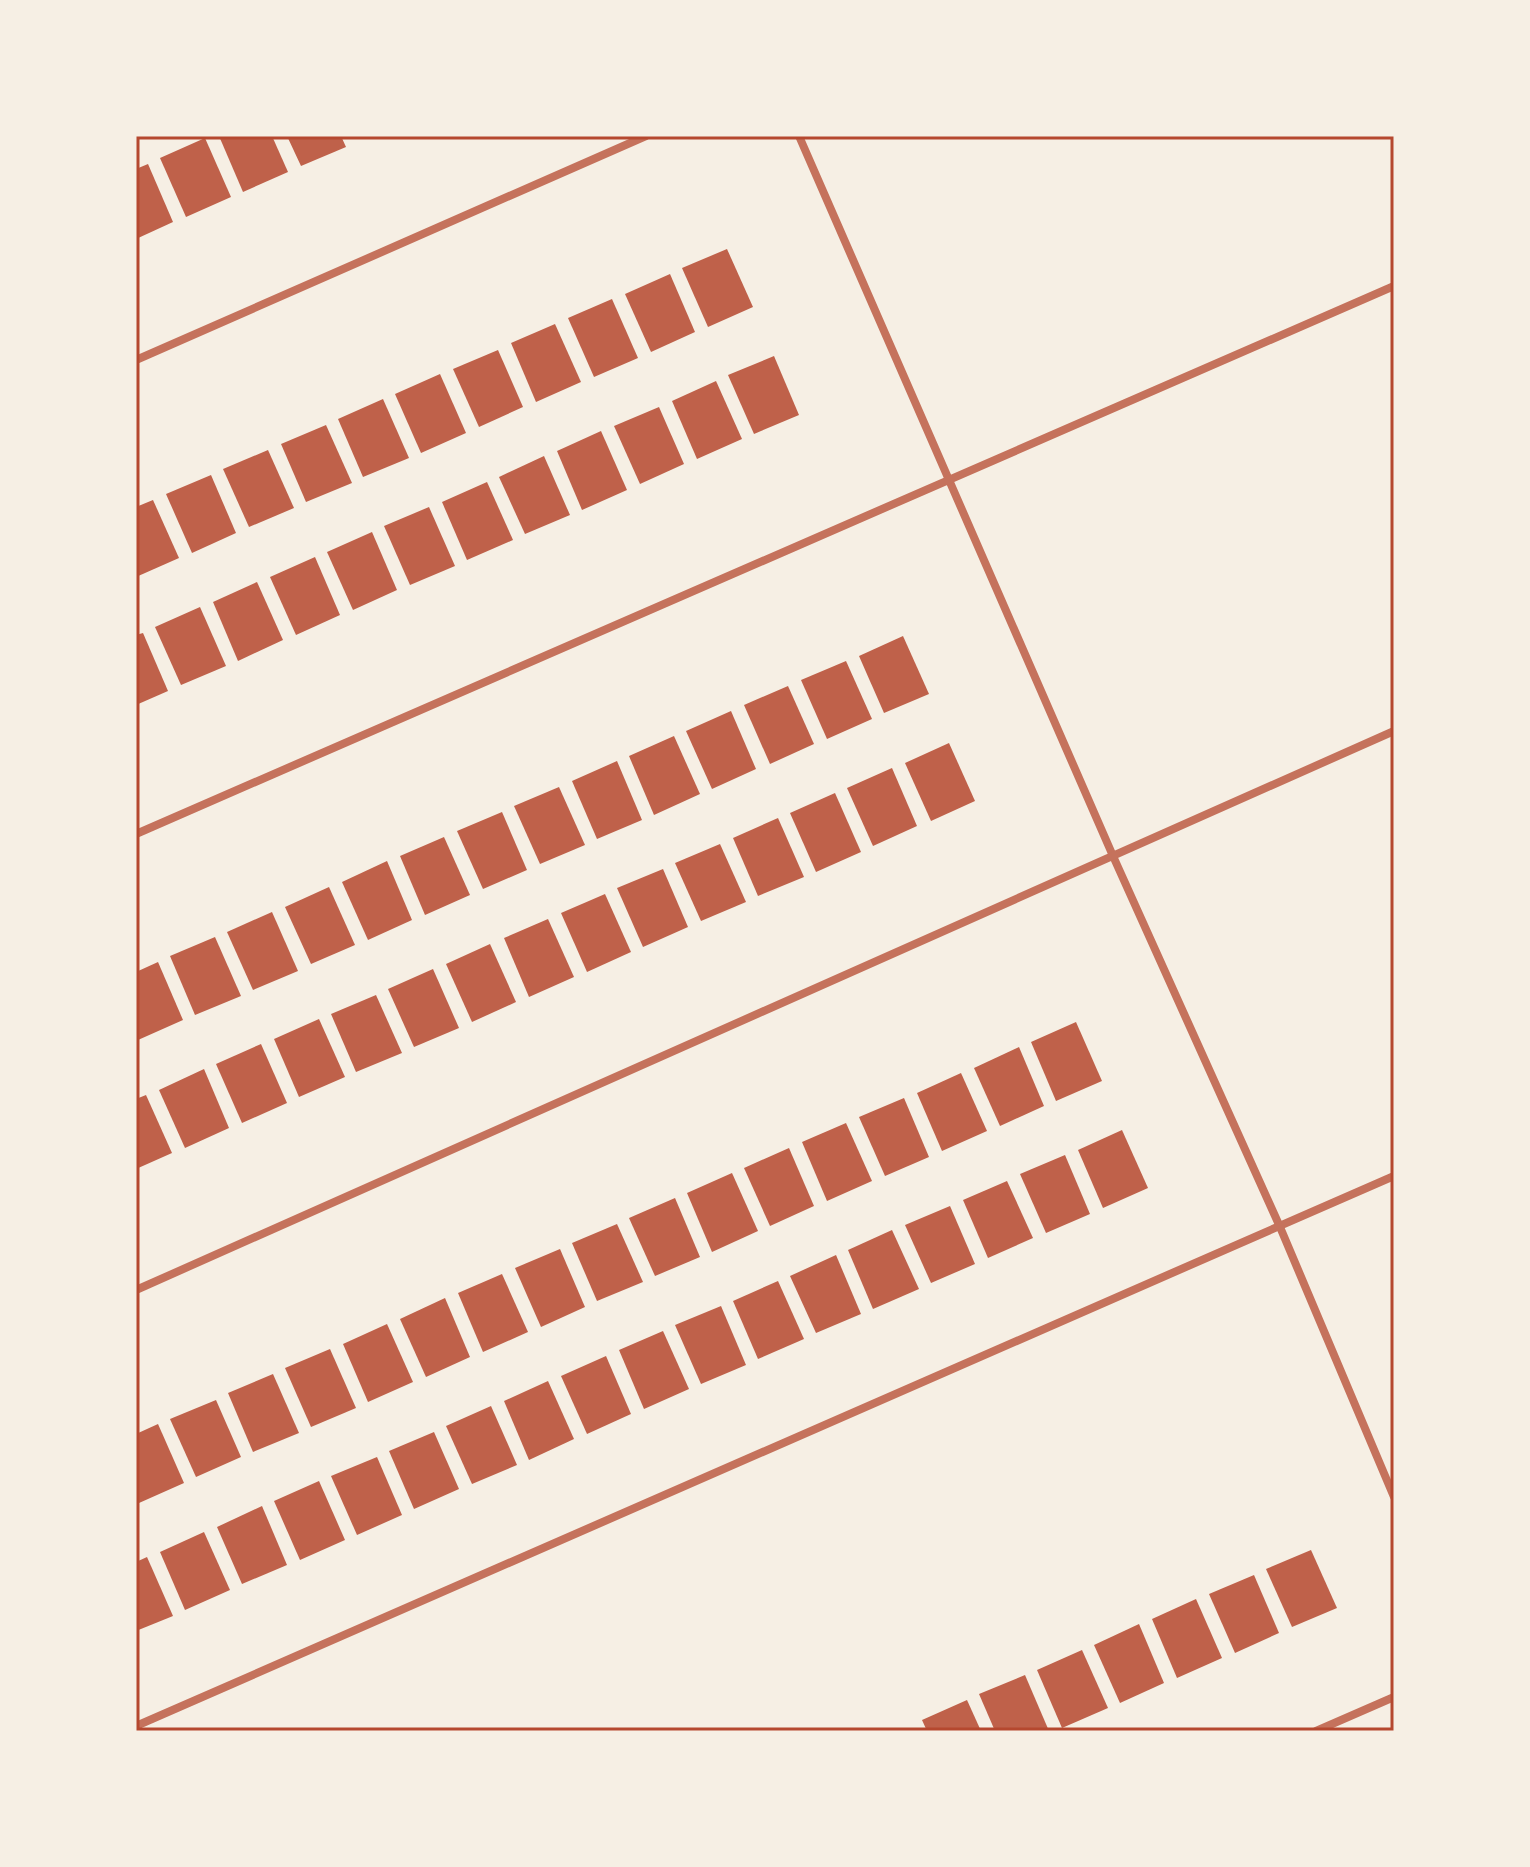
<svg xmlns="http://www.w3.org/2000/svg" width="1530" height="1867" viewBox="0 0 1530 1867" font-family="Signika,sans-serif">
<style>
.building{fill:#bf614a}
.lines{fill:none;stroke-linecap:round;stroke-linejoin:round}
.minor{stroke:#c5725c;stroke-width:8}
.neatline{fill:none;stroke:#b5482f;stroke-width:3}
</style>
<rect width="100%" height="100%" fill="#f6efe4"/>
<g class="building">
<path d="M 219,136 L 272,136 L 288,172 L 243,192 Z"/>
<path d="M 287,136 L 341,136 L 346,147 L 301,166 Z"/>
<path d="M 205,138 L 231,197 L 186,217 L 160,158 Z"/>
<path d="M 148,164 L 173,222 L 136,239 L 136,169 Z"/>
<path d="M 727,249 L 753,307 L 708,327 L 682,268 Z"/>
<path d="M 670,274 L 695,332 L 651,352 L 625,294 Z"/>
<path d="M 612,299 L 638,358 L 594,377 L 568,318 Z"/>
<path d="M 555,324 L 581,382 L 536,402 L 511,343 Z"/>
<path d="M 498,350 L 523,407 L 479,427 L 453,369 Z"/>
<path d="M 774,356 L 799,415 L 754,434 L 728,375 Z"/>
<path d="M 440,374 L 466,433 L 421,453 L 395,394 Z"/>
<path d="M 716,381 L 742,439 L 697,459 L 672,401 Z"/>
<path d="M 383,399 L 409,458 L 363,477 L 338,419 Z"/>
<path d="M 659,407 L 684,464 L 640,484 L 614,426 Z"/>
<path d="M 326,425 L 352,483 L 306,502 L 281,444 Z"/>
<path d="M 601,431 L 627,490 L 582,510 L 557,451 Z"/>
<path d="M 268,450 L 294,508 L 249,527 L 223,469 Z"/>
<path d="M 544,456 L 570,515 L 525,534 L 499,477 Z"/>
<path d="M 211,475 L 236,533 L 192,553 L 166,494 Z"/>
<path d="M 487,482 L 513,540 L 467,560 L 442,502 Z"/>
<path d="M 153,500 L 179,558 L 136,577 L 136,507 Z"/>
<path d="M 429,507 L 455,566 L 410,585 L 384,526 Z"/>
<path d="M 372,532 L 397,590 L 353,610 L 327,552 Z"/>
<path d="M 315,557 L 340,615 L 296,635 L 270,577 Z"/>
<path d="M 257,582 L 283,640 L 238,661 L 213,602 Z"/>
<path d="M 200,607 L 226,666 L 181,685 L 155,627 Z"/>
<path d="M 143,633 L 168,691 L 136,705 L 136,635 Z"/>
<path d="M 903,636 L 929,694 L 884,713 L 859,656 Z"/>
<path d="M 846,661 L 872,719 L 827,739 L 801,680 Z"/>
<path d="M 788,686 L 814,744 L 770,764 L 744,705 Z"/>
<path d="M 731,711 L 756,769 L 712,789 L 686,731 Z"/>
<path d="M 674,736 L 700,794 L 654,815 L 629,756 Z"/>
<path d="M 949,743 L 975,801 L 931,821 L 905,763 Z"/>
<path d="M 617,761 L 642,820 L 597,839 L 572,781 Z"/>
<path d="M 892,768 L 917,826 L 873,846 L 847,788 Z"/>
<path d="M 559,787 L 585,845 L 540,864 L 514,806 Z"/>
<path d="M 835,793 L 861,852 L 816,872 L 790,813 Z"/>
<path d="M 502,812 L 527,870 L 483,889 L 457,831 Z"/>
<path d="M 778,818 L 804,877 L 758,896 L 733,838 Z"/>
<path d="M 444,837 L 470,895 L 425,915 L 400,856 Z"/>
<path d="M 720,844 L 746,902 L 701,921 L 675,863 Z"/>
<path d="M 387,861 L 412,920 L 368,940 L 342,882 Z"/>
<path d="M 663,869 L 688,927 L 643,947 L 617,888 Z"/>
<path d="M 329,887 L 355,945 L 311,964 L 285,907 Z"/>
<path d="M 605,894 L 631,952 L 587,972 L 561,913 Z"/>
<path d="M 272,912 L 298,971 L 253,990 L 227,932 Z"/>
<path d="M 548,919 L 574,977 L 529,997 L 504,938 Z"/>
<path d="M 215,937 L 241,996 L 195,1015 L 170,956 Z"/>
<path d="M 490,944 L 516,1002 L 472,1022 L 446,964 Z"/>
<path d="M 158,962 L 183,1020 L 138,1040 L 136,1035 L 136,972 Z"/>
<path d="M 433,969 L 459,1028 L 414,1047 L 388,989 Z"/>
<path d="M 376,995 L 402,1053 L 356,1072 L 331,1014 Z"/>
<path d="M 319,1019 L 345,1077 L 299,1097 L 274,1039 Z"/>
<path d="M 1076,1022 L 1102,1081 L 1056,1101 L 1031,1042 Z"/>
<path d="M 261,1044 L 287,1103 L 242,1123 L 216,1064 Z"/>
<path d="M 1019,1047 L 1044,1106 L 1000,1126 L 974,1068 Z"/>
<path d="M 204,1069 L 229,1128 L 185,1148 L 159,1090 Z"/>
<path d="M 961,1073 L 987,1131 L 942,1151 L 917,1093 Z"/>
<path d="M 146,1095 L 172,1153 L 136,1169 L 136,1099 Z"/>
<path d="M 904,1098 L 929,1157 L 885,1176 L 859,1117 Z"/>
<path d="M 846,1123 L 872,1181 L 827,1201 L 802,1142 Z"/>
<path d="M 1122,1130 L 1148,1188 L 1103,1208 L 1078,1150 Z"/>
<path d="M 789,1148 L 814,1206 L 770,1226 L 744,1168 Z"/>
<path d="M 1065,1155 L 1090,1214 L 1046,1233 L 1020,1174 Z"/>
<path d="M 732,1173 L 758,1231 L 712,1252 L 687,1193 Z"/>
<path d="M 1007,1181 L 1033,1238 L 988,1258 L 963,1200 Z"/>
<path d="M 675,1198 L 700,1257 L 655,1276 L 629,1218 Z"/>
<path d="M 950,1206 L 975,1264 L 931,1283 L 905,1225 Z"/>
<path d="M 617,1224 L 643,1282 L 597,1301 L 572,1243 Z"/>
<path d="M 892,1230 L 919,1289 L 873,1309 L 848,1250 Z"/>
<path d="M 560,1249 L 585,1307 L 541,1327 L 515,1268 Z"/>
<path d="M 836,1255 L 861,1314 L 816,1333 L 790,1276 Z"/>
<path d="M 502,1274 L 528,1332 L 483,1352 L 458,1293 Z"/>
<path d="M 778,1281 L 804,1339 L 758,1359 L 733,1301 Z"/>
<path d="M 445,1298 L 470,1357 L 426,1377 L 400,1319 Z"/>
<path d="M 721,1306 L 746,1365 L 701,1384 L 675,1325 Z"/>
<path d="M 387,1324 L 413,1382 L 368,1402 L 343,1344 Z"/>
<path d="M 663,1331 L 689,1389 L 644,1409 L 619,1350 Z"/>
<path d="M 330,1349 L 356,1408 L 311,1427 L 285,1368 Z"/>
<path d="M 606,1356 L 631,1414 L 587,1434 L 561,1376 Z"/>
<path d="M 273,1374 L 299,1433 L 253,1452 L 228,1393 Z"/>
<path d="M 548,1381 L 574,1439 L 529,1460 L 504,1401 Z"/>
<path d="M 216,1400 L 241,1457 L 196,1477 L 170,1419 Z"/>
<path d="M 491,1406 L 517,1465 L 472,1484 L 446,1426 Z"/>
<path d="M 158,1424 L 184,1483 L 139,1503 L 136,1496 L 136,1434 Z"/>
<path d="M 434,1432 L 459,1489 L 414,1509 L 389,1451 Z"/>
<path d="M 377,1457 L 402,1515 L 357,1535 L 331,1476 Z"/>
<path d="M 319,1481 L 345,1540 L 300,1560 L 274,1501 Z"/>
<path d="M 262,1506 L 287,1565 L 242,1584 L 217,1527 Z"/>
<path d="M 204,1532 L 230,1590 L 185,1610 L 160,1552 Z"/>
<path d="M 1311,1550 L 1337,1608 L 1292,1627 L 1266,1569 Z"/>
<path d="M 147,1557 L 173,1616 L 136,1631 L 136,1562 Z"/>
<path d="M 1254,1575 L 1279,1633 L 1235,1653 L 1209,1594 Z"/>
<path d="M 1196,1599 L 1222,1658 L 1177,1678 L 1152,1619 Z"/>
<path d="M 1139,1624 L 1164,1683 L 1120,1703 L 1094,1645 Z"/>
<path d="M 1082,1650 L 1108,1708 L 1062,1728 L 1037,1670 Z"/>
<path d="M 1025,1675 L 1049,1731 L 995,1731 L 979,1694 Z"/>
<path d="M 967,1700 L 981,1731 L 927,1731 L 922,1720 Z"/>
</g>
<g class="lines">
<g class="minor">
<path d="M 799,136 L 1113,856 L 1280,1227 L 1394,1497"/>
<path d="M 136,360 L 646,136"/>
<path d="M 136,834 L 1394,286"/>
<path d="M 136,1290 L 1394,731"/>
<path d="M 136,1726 L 1394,1176"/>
<path d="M 1316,1731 L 1394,1697"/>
</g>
</g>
<rect width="1530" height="1867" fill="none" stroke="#f6efe4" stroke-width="276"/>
<rect x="138" y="138" width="1254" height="1591" class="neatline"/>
</svg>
